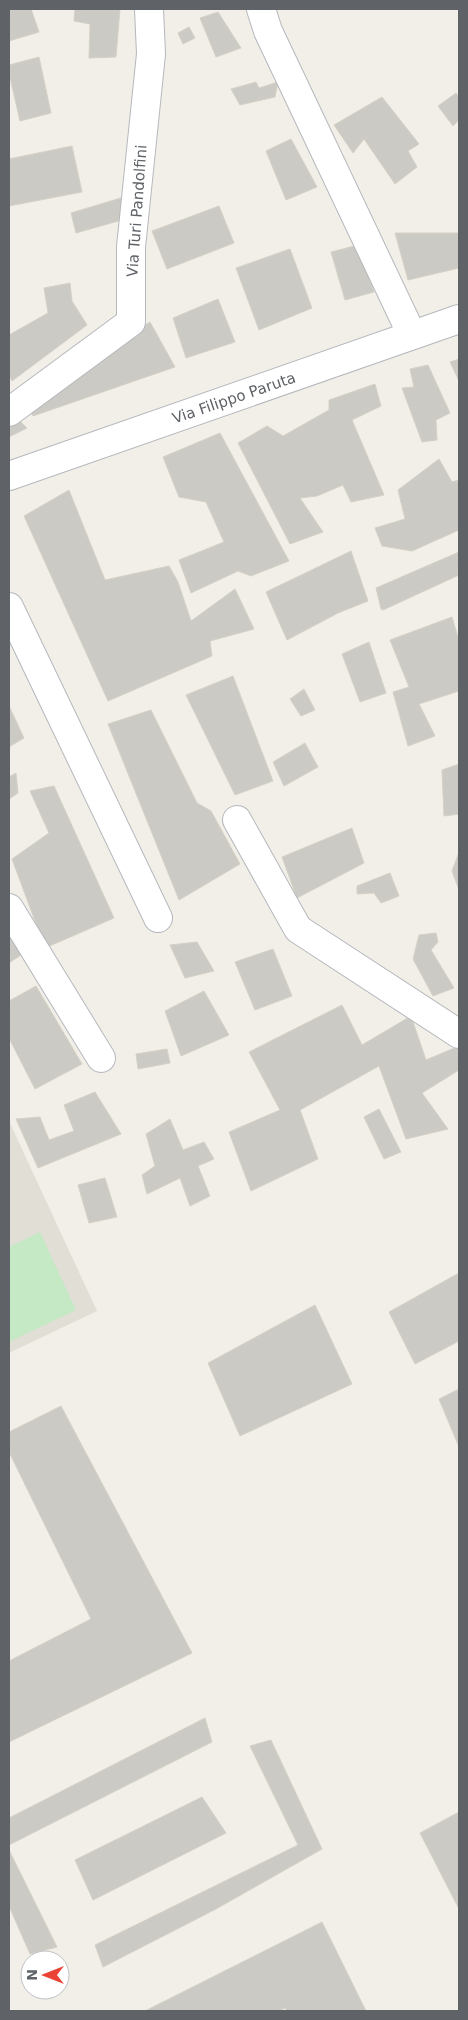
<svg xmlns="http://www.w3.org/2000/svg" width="468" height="2020" font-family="'DejaVu Sans',sans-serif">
<rect width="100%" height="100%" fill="#f1efe8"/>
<path fill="#e1ded6" d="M9,1121L97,1311L9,1353Z"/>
<path fill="#c5e8c5" d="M40,1232L76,1310L9,1342V1247Z"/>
<path fill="#cccac5" stroke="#d6d1c6" d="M9,9H31L39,32L9,41Z
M75,9H120L116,57L89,58L90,24L74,21Z
M218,12L241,48L216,57L200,18Z
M189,27L195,38L183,44L178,33Z
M39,57L51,113L20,121L9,73V65Z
M256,82L259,88L278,82L275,97L240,105L231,89Z
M456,93L459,97V120L453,126L438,106Z
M382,97L419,144L408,151L417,167L395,184L364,139L353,153L334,125Z
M291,139L317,187L286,200L266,151Z
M72,146L82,192L9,206V159Z
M124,197L129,218L76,233L71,213Z
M219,206L234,243L167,269L152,231Z
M395,233H459V268L408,280Z
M358,245L374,292L345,300L331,252Z
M290,249L312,308L259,330L236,268Z
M70,283L72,301L87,325L12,381L9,375V335L48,313L44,288Z
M218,299L235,342L186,358L173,318Z
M150,322L175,367L33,416L24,402Z
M459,359V381L450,362Z
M428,365L450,413L436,420L437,440L422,442L402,388L414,387L410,369Z
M375,384L381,406L352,420L384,495L351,502L343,485L317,496L300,498L323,532L290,544L238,443L267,426L283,436L329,410V400Z
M15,416L27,428L9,437V422Z
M220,433L289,561L251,576L238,571L191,593L179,560L224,542L206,502L179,497L163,457Z
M439,459L452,482L459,480V530L412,551L382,546L375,528L405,519L398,490Z
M69,490L105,580L169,566L178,582L191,621L235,589L254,629L210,641L212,656L108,701L24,516Z
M351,551L368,601L338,613L287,640L266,592Z
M459,552V575L383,610L381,609L376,588Z
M452,617L459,641V691L419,704L435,736L408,746L393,692L409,687L390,640Z
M369,642L386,693L360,702L342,654Z
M233,676L273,781L235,795L186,695Z
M304,689L315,710L301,716L290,699Z
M9,706L24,738L9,747Z
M151,710L197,803L211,811L240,864L179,900L108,724Z
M305,743L318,767L284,786L273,762Z
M459,764V814L444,816L442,770Z
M16,773L18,793L9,799V777Z
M54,786L114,918L45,948L12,859L49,833L30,791Z
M352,828L364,863L297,898L282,857Z
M459,852V890L452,871Z
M390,873L399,896L381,903L374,893L357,894V886Z
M436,933L438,942L431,950L454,988L433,996L413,959L419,935Z
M9,936L21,955L9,963Z
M197,942L214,971L185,978L170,945Z
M273,949L292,996L255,1010L235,962Z
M36,986L82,1064L35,1089L9,1038V1001Z
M204,991L229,1035L181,1056L165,1011Z
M342,1005L362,1045L411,1016L426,1060L459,1046V1070L422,1093L448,1129L406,1139L379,1066L300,1110L318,1159L251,1191L229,1132L280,1110L249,1052Z
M167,1049L170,1063L138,1069L136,1054Z
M95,1092L121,1134L38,1168L16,1119L40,1117L49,1140L74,1131L64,1105Z
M379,1109L401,1152L384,1159L364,1117Z
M170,1119L183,1150L204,1142L214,1159L198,1166L210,1196L190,1206L180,1178L147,1194L142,1175L155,1166L146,1134Z
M105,1178L117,1217L89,1223L78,1185Z
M459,1273V1341L415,1364L389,1312Z
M315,1305L352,1384L240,1436L208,1363Z
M459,1389V1447L439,1399Z
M61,1406L192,1653L9,1742V1661L91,1619L9,1452V1432Z
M205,1718L212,1742L9,1845V1818Z
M271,1740L322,1849L216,1909L103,1967L95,1945L298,1845L250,1746Z
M202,1797L226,1833L93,1900L75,1860Z
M459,1812V1909L420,1833Z
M9,1850L57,1947L30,1954L9,1906Z
M322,1922L366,2011H287L285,2008L279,2011H145Z"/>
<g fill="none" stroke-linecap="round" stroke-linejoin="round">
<defs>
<path id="minor" d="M261,9L268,31L412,335
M9,412L131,322V247L151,54L149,9
M9,607L158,918
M237,820L298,929L459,1034
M9,908L101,1058"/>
<path id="tertiary" d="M9,476L459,319"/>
</defs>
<use href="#minor" stroke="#b5b8bc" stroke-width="30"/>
<use href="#tertiary" stroke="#b5b8bc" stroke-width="30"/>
<use href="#minor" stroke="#fff" stroke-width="28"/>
<use href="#tertiary" stroke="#fff" stroke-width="28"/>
</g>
<g text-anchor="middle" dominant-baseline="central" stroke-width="5" stroke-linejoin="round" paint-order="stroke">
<g font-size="15" fill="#5f6368" stroke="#fff">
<text transform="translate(137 211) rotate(-86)">Via Turi Pandolfini</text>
<text transform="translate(234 398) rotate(-19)">Via Filippo Paruta</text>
</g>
</g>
<rect width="468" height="2020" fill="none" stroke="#5f6368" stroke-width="20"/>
<g transform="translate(45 1975) rotate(270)"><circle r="24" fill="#ffffff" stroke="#bfc1c3"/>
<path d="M0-4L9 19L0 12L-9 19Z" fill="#ea4335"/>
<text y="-8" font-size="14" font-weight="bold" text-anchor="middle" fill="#5f6368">N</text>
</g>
</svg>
